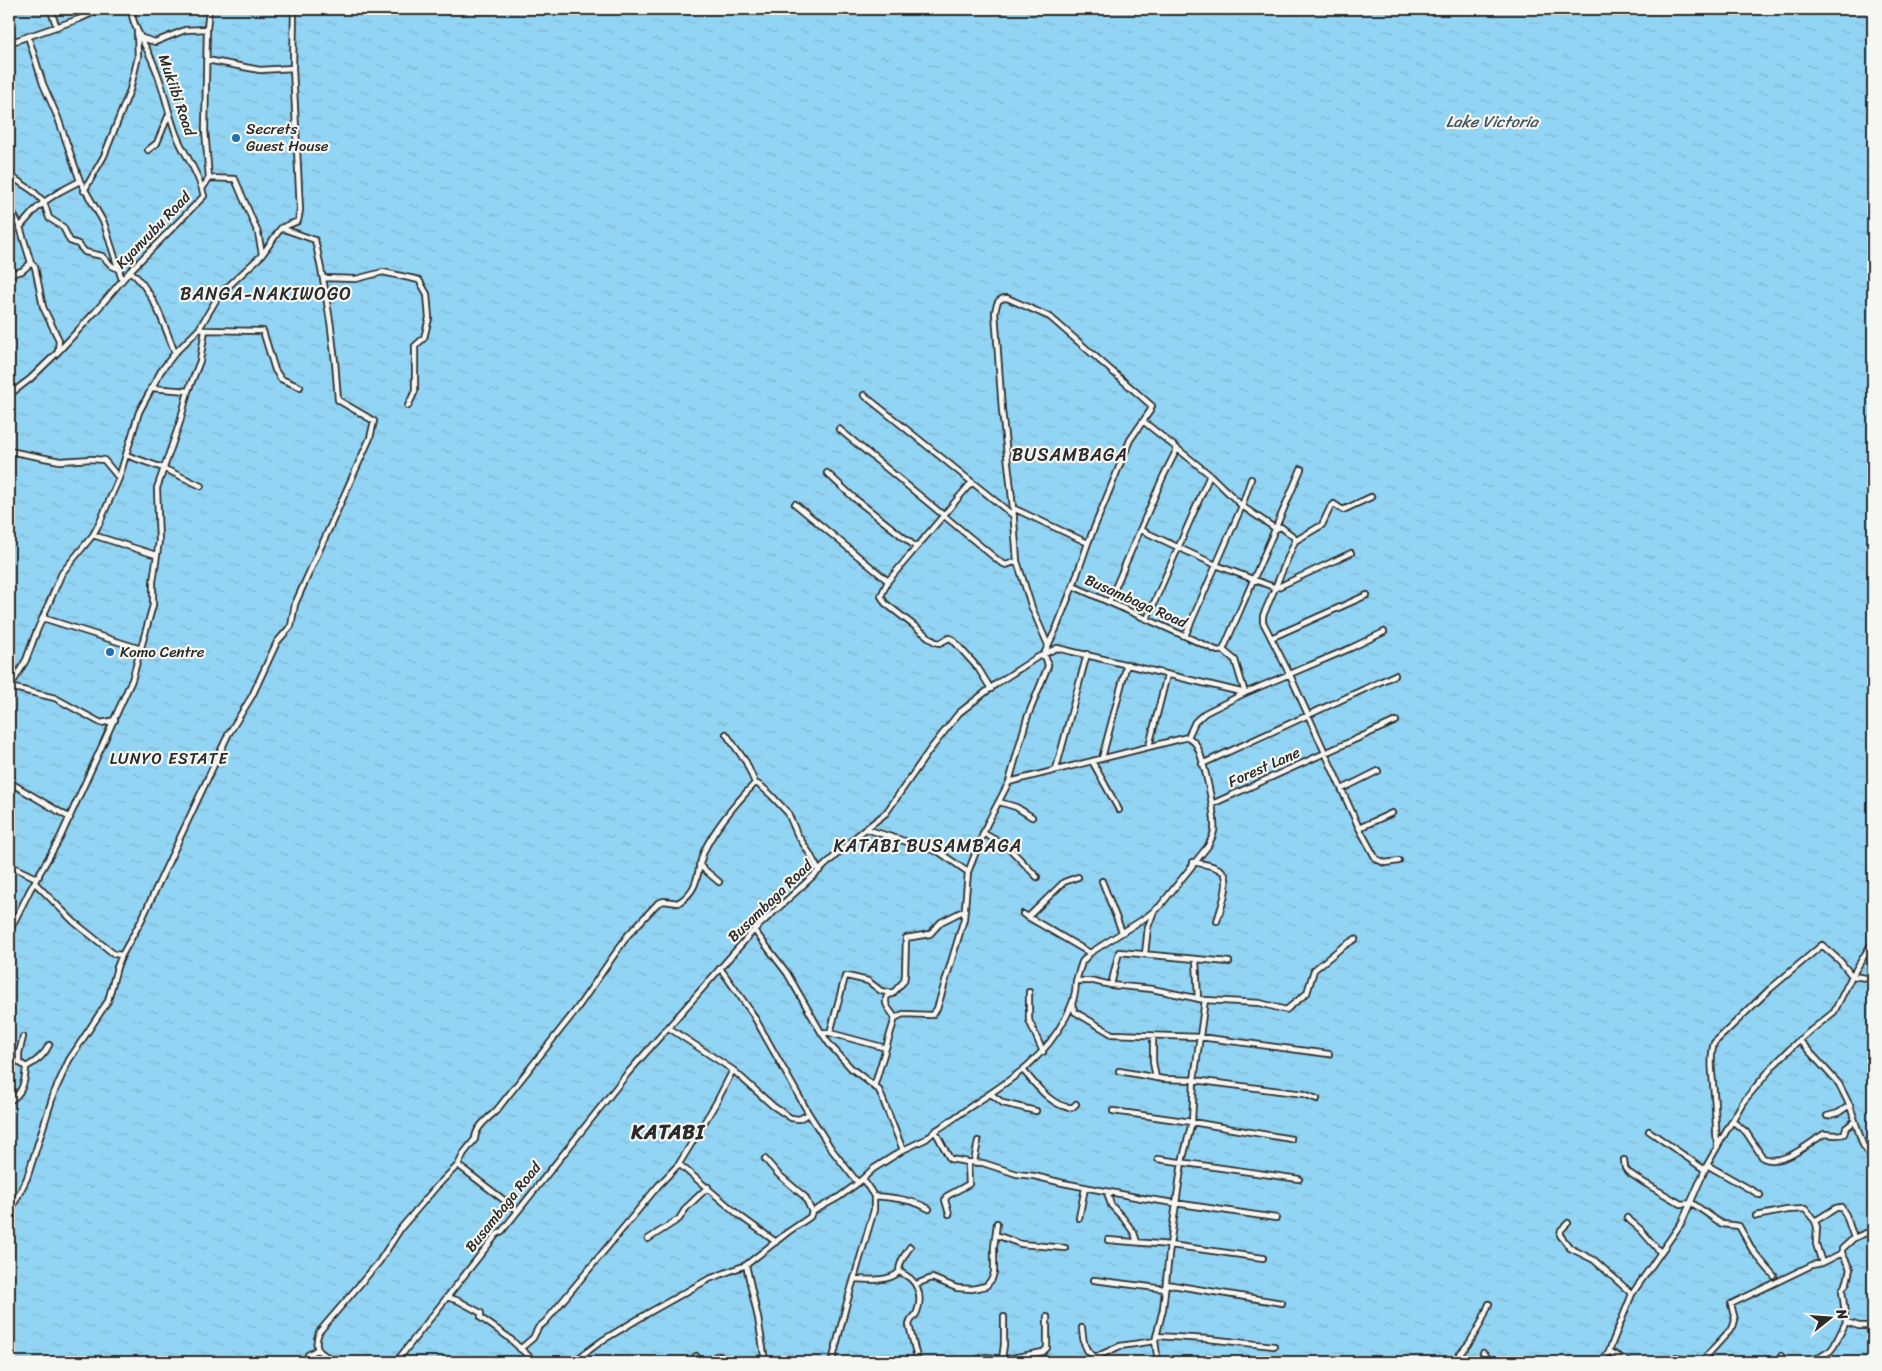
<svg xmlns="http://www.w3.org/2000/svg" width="1882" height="1371" font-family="Sriracha,sans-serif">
<defs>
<pattern id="water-ripples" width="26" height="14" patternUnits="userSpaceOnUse" patternTransform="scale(1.25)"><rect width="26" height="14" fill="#92d4f3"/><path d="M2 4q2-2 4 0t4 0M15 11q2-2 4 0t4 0" fill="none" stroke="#7eb6d0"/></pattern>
</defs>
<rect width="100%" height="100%" fill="#f6f6f2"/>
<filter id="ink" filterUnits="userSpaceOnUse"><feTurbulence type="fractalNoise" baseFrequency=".02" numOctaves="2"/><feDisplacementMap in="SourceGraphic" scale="10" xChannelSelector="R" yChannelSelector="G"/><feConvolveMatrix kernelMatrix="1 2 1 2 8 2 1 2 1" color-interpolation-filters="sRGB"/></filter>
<g filter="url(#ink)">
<path fill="url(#water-ripples)" stroke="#6990a3" d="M9,9H1873V1362H9Z"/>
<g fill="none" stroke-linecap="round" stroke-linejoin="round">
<defs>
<path id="minor" d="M50,9L57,27
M131,9C133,29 147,46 154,65C165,89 168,117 179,141C187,158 197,171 202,189
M28,36L43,84L58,118L80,181L104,223L122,280
M142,38L155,42L185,30L207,29
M9,43L79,19L101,9
M207,60L260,70L293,68
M148,150L157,143L169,114
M9,175L33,191L44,202L34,211L20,227
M209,178L235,179L258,233L262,254
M80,181L59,192L44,202L49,218L63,227L70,241L78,244L85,252L102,256L112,266L120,270
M84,191L104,156L130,90L138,57L137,31
M9,205L20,227L31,263L35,267L43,307L59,340L58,351
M9,225L16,222
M130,271C154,291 164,325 175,353
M9,274L22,271L31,263
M324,278L356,279L383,272L419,280L427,294L429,318L424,338L415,346V391L408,406
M203,330L263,331L275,370L281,379L300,387
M151,388L188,391
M9,395L30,379L58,352L96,311L130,271L204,196L202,189L209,178L205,130L207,29L209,9
M864,395L1014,516
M1143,421L1210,475L1242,506L1185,636
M839,429L1000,562L1006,565L1017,561
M9,451L60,461L92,459L104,460L119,478
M126,455L163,468L201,486
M827,473L854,498L916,547
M1251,479L1242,506L1276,529L1281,527L1294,537L1295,541L1263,616V622L1290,675L1359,828L1376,859L1385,863L1399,861
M971,483L888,581L881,596L885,603L935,642L940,643L949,638L952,639L978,668L991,689
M795,504L888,581
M1013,508L1088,543
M1141,530L1216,565L1276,588L1351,553
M93,535L156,555
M1295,541L1322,525L1330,508L1334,504L1343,510L1371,497
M1109,602L1163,477L1177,449
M43,618L141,649
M1147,619L1210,475
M1271,638L1367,595
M1048,645L1032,608L1017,561L1013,508L1002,410L995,312C997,304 997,298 1007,298L1050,317L1152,406L1150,411L1130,440L1088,543L1073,586
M1044,654L1056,629L1073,586L1218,651L1223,650L1301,469
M1043,656L1046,658L1048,666L1027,718L1009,782L1188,737C1192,740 1195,742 1197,746C1204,761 1216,814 1214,831C1213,837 1210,841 1208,846L1160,906L1145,918L1090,953L1082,962L1076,981
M10,687L55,698L101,723L115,720
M9,689L26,660L36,633L62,573L93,535L100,522L119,478L139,412L161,371L175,353L199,329L219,295L262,255L281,228L298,221L300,210L293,68L294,9
M726,734L746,762L755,783
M1188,737L1195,722L1205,713L1245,693L1351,648L1384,632
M1149,746L1167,675
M1102,758L1127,664
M1092,761L1119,810
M1202,764L1395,675
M1056,769L1087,654
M9,782L70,818
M1342,789L1378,771
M999,802L1016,807L1032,817
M1212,804L1396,721
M1359,828L1392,813
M866,829L939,852L968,872
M983,833L1008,847L1037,877
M1193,862C1202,864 1216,865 1223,872C1232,881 1220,911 1217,921
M9,865L34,877L39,876
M699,865L719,882
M1102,881L1122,932
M35,883L74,922L114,954L122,955
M1023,914L1090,953
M1028,917L1064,882L1078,877
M754,930L787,973L821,1032L830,1045L851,1068L879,1090L903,1150
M9,932L30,890L60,838L132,680L153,605V582L159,541L157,488L180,422L188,391L200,361L205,330
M1145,954L1148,927L1154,911
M1196,959L1229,962
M720,968L752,1013L809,1114
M1111,985L1119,952L1196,959L1198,999
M1029,992V1020L1043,1052
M892,994L887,996C883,1006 891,1010 895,1018
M1205,1000L1260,1003L1286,1010L1307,993L1314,970L1341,948L1355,939
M1072,1004L1075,1012L1112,1034L1200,1037L1329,1054
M669,1028L733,1070L773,1106L791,1118L799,1119L809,1114L832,1150L858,1183
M821,1032L830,1033L886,1048
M830,1033L845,977L847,976L868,981L881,991L893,993L904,981L905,975L906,938L930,934L941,922L965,910
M1153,1036V1062L1156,1078
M23,1037L19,1053V1062L26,1067
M1799,1040L1839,1084L1850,1106L1863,1145L1873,1161
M1023,1070C1034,1083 1054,1110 1073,1107L1076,1104
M1119,1071L1163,1079L1194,1080L1304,1094L1317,1099
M874,1087L895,1018L903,1014L932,1015L937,1009L964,919L968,872L987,824L1009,782
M991,1094L1003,1103L1036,1111
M9,1101C22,1095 25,1082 26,1067C36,1062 44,1056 49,1045
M1113,1111L1192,1122L1291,1139
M1827,1116L1838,1113L1850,1105
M1732,1121L1746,1132L1763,1158C1783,1167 1808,1144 1824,1134L1836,1135L1844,1134L1846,1128L1855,1121
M935,1131L950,1159L968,1162L983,1163L1017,1174L1034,1176L1063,1183L1141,1198L1276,1218
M1649,1131L1705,1170
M1717,1146C1716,1133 1716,1122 1715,1110C1715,1088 1708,1064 1714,1043L1770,989L1822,945L1840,961L1852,976L1873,979
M765,1159L778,1174L805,1197L812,1212
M1158,1159L1299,1179
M1624,1160L1625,1168L1628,1172L1643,1182L1681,1204L1692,1203L1722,1224L1739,1226L1753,1251L1774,1276
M974,1162L978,1141
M679,1164L740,1216L776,1242
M1707,1165L1760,1195
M1107,1192L1111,1205L1123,1218L1134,1233L1137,1242
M874,1196C893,1198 912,1199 929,1209
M517,1210L458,1165L464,1153L475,1139C475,1128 488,1118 496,1111L576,1010L628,935L658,903L664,901L678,903C702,888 695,871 705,849C717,825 737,802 755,783L761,786L771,795L788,813L797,834L810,854L819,871
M9,1214L27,1178L54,1093L69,1060L108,1001L117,967L122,955L141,921L228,735L252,696L277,642L291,626L295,604L370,438L374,421L338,400C335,346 327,293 315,240L281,228
M949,1214L945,1200L947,1196L969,1184L968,1162
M1756,1216L1787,1210L1805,1209L1815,1221L1817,1227L1816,1244L1822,1263
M1079,1218L1085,1188
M1627,1218L1640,1229L1660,1252
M1815,1221L1836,1208L1841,1207L1846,1215L1854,1238
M1568,1223L1561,1230L1560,1235L1570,1248L1594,1260L1632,1294
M996,1235L1021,1244L1065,1248
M648,1239L679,1219L686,1208L708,1187
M1108,1240L1170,1245L1263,1258
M746,1265L758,1318L765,1361
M899,1272C899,1262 905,1255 910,1247
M854,1279C867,1280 889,1282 899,1272C916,1278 924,1294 917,1312C915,1318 910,1318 909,1325L918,1362
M1094,1280L1165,1289
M916,1284L932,1278L957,1288L972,1289L986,1286L992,1279L994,1272V1247L997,1223
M1166,1284L1282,1303
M447,1297L459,1301L481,1313V1318L508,1337L535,1362
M1846,1322L1859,1326H1873
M1082,1328C1083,1339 1084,1353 1096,1357V1362
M1156,1336L1208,1339L1274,1346
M520,1349L533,1338L538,1328L546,1321L658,1186L679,1164L716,1103L733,1070
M1609,1351L1628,1362
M1483,1353L1492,1362
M308,1355L318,1349
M696,1356L699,1362
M1781,1356L1786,1362
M1096,1357L1120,1346L1155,1341
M1820,1357L1826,1362
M1002,1359L1004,1345V1317
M1765,1360L1767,1362
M335,1362C321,1352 312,1352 319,1332L379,1262L401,1228L437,1186L458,1165
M396,1362L496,1235L502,1231L627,1074L754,930L858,835L886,813L929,751L959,713L996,684L1036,658L1057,648L1245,693L1235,660L1223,650
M573,1362L603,1340L650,1312L709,1279L746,1265L788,1232L810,1217L812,1212L839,1197L858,1183L873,1169L903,1150L926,1139L935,1131C947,1124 958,1115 970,1107C1009,1081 1043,1061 1066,1017C1072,1005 1076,995 1076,981H1094L1111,985L1152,989L1205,1000L1194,1080L1192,1122L1182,1162L1170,1245L1163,1309L1155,1341L1158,1362
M712,1362L716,1356H720L726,1362
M832,1362L846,1306L874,1210V1196L863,1179
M969,1362L985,1357L1007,1359L1043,1352L1047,1348V1317
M1453,1362L1470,1342L1481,1323L1489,1304
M1602,1362L1609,1351L1632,1294L1682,1222L1707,1165L1743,1102L1774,1065L1799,1040L1834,1012L1852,976L1873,941
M1666,1362L1676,1357L1688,1362
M1701,1362L1733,1327L1735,1320L1731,1304L1812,1265L1822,1263L1842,1253V1249L1854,1238L1873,1230
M1805,1362L1820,1357L1830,1351L1834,1346L1846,1322L1842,1290L1847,1282L1850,1269L1842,1253"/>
<path id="tertiary" d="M749,1362L758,1360L768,1362"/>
</defs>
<use href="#minor" stroke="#2b2b2b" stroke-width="8"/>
<use href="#tertiary" stroke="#2b2b2b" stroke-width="9"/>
<use href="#minor" stroke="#f6f6f2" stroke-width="4.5"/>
<use href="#tertiary" stroke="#f6f6f2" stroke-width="5.5"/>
</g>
</g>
<g fill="#1f6fb2" stroke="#f6f6f2" stroke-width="2">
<circle cx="236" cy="138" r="5"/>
<circle cx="110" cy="652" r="5"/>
</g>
<g text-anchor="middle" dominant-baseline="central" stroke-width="4.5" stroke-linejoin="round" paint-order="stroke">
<g font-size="15" fill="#2b2b2b" stroke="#f6f6f2">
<text transform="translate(177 95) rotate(71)">Mukiibi Road</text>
<text transform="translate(153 230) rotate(-46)">Kyanvubu Road</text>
<text transform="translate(1136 601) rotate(24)">Busambaga Road</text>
<text transform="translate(1264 767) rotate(-24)">Forest Lane</text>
<text transform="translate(770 901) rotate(-44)">Busambaga Road</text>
<text transform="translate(503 1207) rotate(-51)">Busambaga Road</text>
</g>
<g font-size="15" fill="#2b2b2b" stroke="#f6f6f2" text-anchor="start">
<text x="246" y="129">Secrets<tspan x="246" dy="17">Guest House</tspan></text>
<text x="120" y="652">Komo Centre</text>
</g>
<g font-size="16" font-style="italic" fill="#45555d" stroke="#f6f6f2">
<text x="1492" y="121">Lake Victoria</text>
</g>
<g font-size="16" letter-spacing="1" fill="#2b2b2b" stroke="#f6f6f2">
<text x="169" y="758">LUNYO ESTATE</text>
</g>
<g font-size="18" letter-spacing="1" fill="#2b2b2b" stroke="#f6f6f2">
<text x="266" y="294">BANGA-NAKIWOGO</text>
<text x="1070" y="455">BUSAMBAGA</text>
<text x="928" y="846">KATABI BUSAMBAGA</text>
</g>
<g font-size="20" font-weight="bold" letter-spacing="1" fill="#2b2b2b" stroke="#f6f6f2">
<text x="668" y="1132">KATABI</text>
</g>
</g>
<rect width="1882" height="1371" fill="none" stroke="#f6f6f2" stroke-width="30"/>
<rect x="15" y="15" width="1852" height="1341" fill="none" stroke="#2b2b2b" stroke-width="2" filter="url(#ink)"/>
<g transform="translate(1830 1318) rotate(73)" stroke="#f6f6f2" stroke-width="4" paint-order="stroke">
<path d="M0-4L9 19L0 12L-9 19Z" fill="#2b2b2b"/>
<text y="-8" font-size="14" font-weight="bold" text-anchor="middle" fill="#2b2b2b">N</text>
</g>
</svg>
